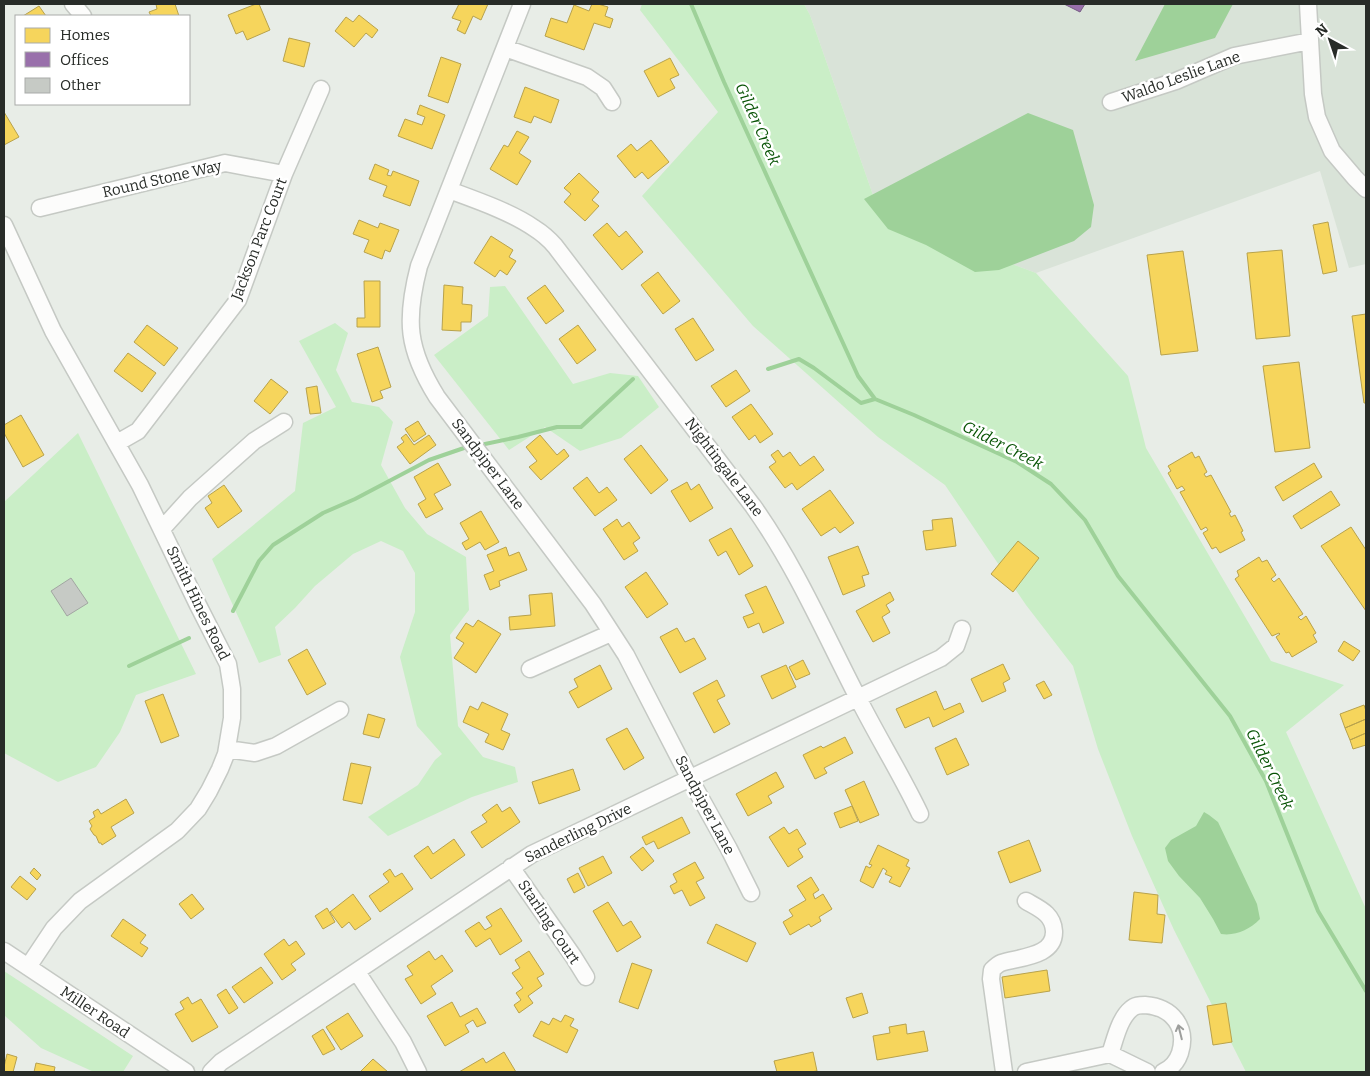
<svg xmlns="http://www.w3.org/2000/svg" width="1370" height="1076" font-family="Bitter,serif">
<rect width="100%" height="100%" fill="#e8ede7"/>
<path fill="#d9e3d8" d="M804,4H1366V264L1349,268L1320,171L1036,273L880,215L810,15Z"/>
<path fill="#caeec7" d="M642,4H804L810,15L880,215L1036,273L1128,376L1146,448L1271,661L1344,685L1286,732L1366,909V1072H1246L1174,930L1132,836L1098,749L1073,666L1026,605L945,485L878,437L753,326L642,196L718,112L640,10Z
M505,286L573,384L610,373L638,376L659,407L621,438L580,451L545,427L509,450L434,355L488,316L490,287Z
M335,323L348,333L336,370L352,402L379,407L393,422L381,465L405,508L427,534L466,557L469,610L450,635L458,726L483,757L515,767L518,782L472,797L388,836L368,817L418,785L435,760L442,754L417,726L400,657L415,612V573L403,551L381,541L353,554L315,586L295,608L275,627L281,655L259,663L212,559L295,491L303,423L336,407L299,341Z
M78,433L196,674L136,695L120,732L96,767L58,782L4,753V502Z
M4,971L133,1056L123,1072H94L41,1048L5,1016L4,1017Z"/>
<path fill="#9ed199" d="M1165,4H1233L1215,38L1135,61Z
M1028,113L1073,130L1094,205L1091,227L1074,241L999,270L975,272L926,245L888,229L864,199Z
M1204,812L1209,815L1218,822L1257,904L1260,919C1249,930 1236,936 1221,934L1213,919L1200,898L1179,876L1168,861L1165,848L1171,840L1196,826Z"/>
<path fill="#f6d55c" stroke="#b8a24c" d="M156,4H175L179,16H151L149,12L157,9Z
M256,4H259L270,30L247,40L243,31L236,34L228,15Z
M459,4H488L481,20L473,16L465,34L457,30L461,21L452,18Z
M592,4H598L608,7L605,16L613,19L610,28L594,23L584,50L545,36L551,18L567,23L574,5L589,11Z
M39,6L46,16H23Z
M359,15L378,30L372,38L366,33L354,47L335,31L346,17L353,22Z
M289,38L310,43L304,67L283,61Z
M441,57L461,64L448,103L428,96Z
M670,58L679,75L670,79L675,88L658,97L644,71Z
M525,87L559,100L551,123L534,116L531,123L514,117Z
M420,105L445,115L432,149L398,136L405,119L422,125L425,117L417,114Z
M4,112L19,137L4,145Z
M517,131L529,137L519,153L531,161L517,185L490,169L504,145L508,147Z
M651,140L669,162L648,179L642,172L635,178L617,156L631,144L637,151Z
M375,164L389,170L387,175L391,176L393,171L419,181L410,206L383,196L387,186L369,179Z
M579,173L599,192L592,200L599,206L585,221L564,202L571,194L564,188Z
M359,220L378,228L380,223L399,230L390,252L385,250L382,259L364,252L369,240L353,234Z
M1328,222L1337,271L1323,274L1313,225Z
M607,223L619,237L626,231L643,252L622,270L593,235Z
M491,236L513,250L509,257L516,261L507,275L500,270L495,277L474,263Z
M1282,250L1290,336L1256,339L1247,253Z
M1183,251L1198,351L1161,355L1147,255Z
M658,272L680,301L663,314L641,285Z
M364,281H380V327H357V318H365Z
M444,285L463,287L462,304L472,305L471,322H461V331L442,330Z
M545,285L564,311L546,324L527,298Z
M1366,314V403H1364L1352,316Z
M693,318L714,350L696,361L675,329Z
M147,325L178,348L164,366L134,342Z
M578,325L596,350L577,364L559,339Z
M378,347L391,387L380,391L383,398L372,402L357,354Z
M128,353L156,373L142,392L114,371Z
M1299,362L1310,448L1275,452L1263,366Z
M736,370L750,391L726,407L711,386Z
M271,379L288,392L270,414L254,401Z
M317,386L321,413L310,414L306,388Z
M751,404L773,434L760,443L755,435L749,440L732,417Z
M21,415L44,455L23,467L4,433V425Z
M418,421L426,434L414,442L405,429Z
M406,434L414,445L429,435L436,445L410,464L397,447L404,442L401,438Z
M540,435L557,455L564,449L569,456L541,480L529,467L537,461L526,447Z
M641,445L668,480L651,494L624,459Z
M778,450L783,457L790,452L800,466L814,456L824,470L797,490L792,483L785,488L769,467L776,462L771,455Z
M1192,452L1195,458L1199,456L1207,472L1204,474L1206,477L1211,475L1231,512L1229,513L1231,517L1235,515L1243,531L1241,532L1245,540L1220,553L1216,547L1212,549L1203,533L1208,530L1206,527L1201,530L1180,492L1185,490L1182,486L1177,489L1168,473L1171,471L1168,466Z
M438,463L451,485L434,494L443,509L426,518L418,504L426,499L414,477Z
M1314,463L1322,477L1283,501L1275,487Z
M587,477L599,493L607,487L617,500L595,516L573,488Z
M687,482L691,490L699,484L713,508L690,522L671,491Z
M224,485L242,511L218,528L205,508L212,503L208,496Z
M830,490L854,523L840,533L835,527L821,536L802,509Z
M1331,491L1340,505L1301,529L1293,516Z
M481,511L499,542L485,550L480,542L466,550L462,543L469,539L460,523Z
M952,518L956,546L926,550L923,531L933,530L932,520Z
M617,519L622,527L629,522L640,538L633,543L638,551L624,560L603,529Z
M1351,527L1366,550V611L1321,546Z
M731,528L753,566L739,575L726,551L718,556L709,540Z
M1018,541L1039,558L1013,592L991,574Z
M858,546L869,574L862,576L865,586L843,595L828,557Z
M506,547L509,556L519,552L527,570L499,581L500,586L490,590L484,575L494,571L487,555Z
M1259,557L1262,562L1267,560L1276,575L1271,579L1274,582L1279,578L1303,614L1298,617L1301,620L1306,616L1316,633L1313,635L1317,642L1292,657L1289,652L1286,653L1276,637L1280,634L1279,633L1272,636L1235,579L1239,576L1237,571Z
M646,572L668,604L647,618L625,587Z
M766,586L784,623L763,633L759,623L748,628L743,617L754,613L745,595Z
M890,592L894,600L886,605L890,612L882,617L890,633L873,642L856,611Z
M552,593L555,626L510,630L509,617L531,615L529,595Z
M478,620L501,634L476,673L454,658L464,643L456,638L466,623L473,627Z
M677,628L685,642L694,638L706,659L680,673L660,637Z
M1344,641L1360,651L1353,661L1338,651Z
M307,649L326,684L307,695L288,660Z
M803,660L810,674L796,680L789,667Z
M1003,664L1010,679L1003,683L1006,691L982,702L971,679Z
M600,665L612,689L578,708L569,692L578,687L574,679Z
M786,665L796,687L772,699L761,676Z
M717,680L725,696L717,700L730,724L714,733L693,693Z
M1044,681L1052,695L1044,699L1036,685Z
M936,691L944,710L960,703L964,712L933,727L929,717L905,728L896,709Z
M163,694L179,736L161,743L145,701Z
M482,702L508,714L501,730L510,734L503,750L485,742L489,734L463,722L470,706L478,710Z
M1364,705L1366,711V719L1345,728L1340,714Z
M368,714L385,719L379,738L363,734Z
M1366,719V733L1350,740L1345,728Z
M627,728L644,758L624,770L606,739Z
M1366,733V745L1353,749L1350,740Z
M845,737L853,753L824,768L827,773L815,779L803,755L821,746L823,748Z
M956,738L969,765L947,775L935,748Z
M351,763L371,767L362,804L343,800Z
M573,769L580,790L539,804L532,782Z
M776,772L784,787L768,796L772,803L748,816L736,794Z
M864,781L879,815L860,823L845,790Z
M126,799L134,813L111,827L116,836L102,845L101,843H99L96,836L94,835L90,829L92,826L89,821L95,817L93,812L98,809L101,814Z
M497,804L502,812L510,807L520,822L482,848L471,832L487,822L482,815Z
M852,806L858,821L840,828L834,813Z
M682,817L690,833L658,849L654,841L646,845L642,837Z
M784,827L789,834L797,829L806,844L798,849L803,857L788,867L769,837Z
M454,839L465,855L431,879L414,856L428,846L433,854Z
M1029,840L1041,871L1010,883L998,852Z
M878,845L909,860L906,866L910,868L900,887L889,882L892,877L885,874L887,871L883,868L873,888L860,881L866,866L870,868L872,865L869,864Z
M643,847L654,861L642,871L630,857Z
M603,856L612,873L588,886L579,868Z
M695,862L704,878L696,882L705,898L690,906L682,890L674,894L670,886L677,882L673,874Z
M34,868L41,875L37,880L30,873Z
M390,869L395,877L402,873L413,889L380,912L369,896L389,882L383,874Z
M578,873L585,887L574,893L567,879Z
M20,876L36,889L27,900L11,887Z
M811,877L819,890L813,894L815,899L823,894L832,909L819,917L821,921L811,927L809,924L790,935L783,922L793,916L789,910L806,900L797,886Z
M1134,892L1158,895L1157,914L1165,915L1162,943L1129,940Z
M192,894L204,909L191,919L179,904Z
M353,894L371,919L355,930L349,922L342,928L330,912Z
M608,902L623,926L631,921L641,937L617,952L593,911Z
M327,908L335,922L323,929L315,916Z
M501,908L522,941L500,955L490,938L476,947L465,931L479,922L485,930L492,926L486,917Z
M123,919L146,935L140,943L148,948L142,957L111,936Z
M716,924L756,943L747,962L707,943Z
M284,939L289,946L296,941L305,954L291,964L296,970L282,980L264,954Z
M429,951L435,960L442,955L453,971L431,986L436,994L421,1004L405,979L413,975L407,966Z
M529,951L544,974L537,978L542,986L528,996L533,1003L519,1013L514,1005L521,1000L516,993L523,988L512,973L520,968L515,960Z
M632,963L652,970L638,1009L619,1002Z
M261,967L273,983L244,1003L232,987Z
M1047,970L1050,991L1005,998L1002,977Z
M226,989L238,1008L229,1014L217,995Z
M862,993L868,1013L853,1018L846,998Z
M188,997L192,1004L201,999L218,1027L192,1042L175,1014L184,1009L180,1002Z
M452,1002L460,1017L477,1008L486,1023L477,1027L473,1020L465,1025L469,1032L445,1046L427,1016Z
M1226,1003L1232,1042L1213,1045L1207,1006Z
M348,1013L363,1036L341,1050L326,1027Z
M565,1015L574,1019L570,1026L578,1030L567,1053L533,1036L541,1021L549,1025L553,1018L561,1022Z
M906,1024L907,1034L924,1031L928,1051L877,1060L873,1036L890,1033L889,1027Z
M323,1029L335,1049L323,1055L312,1036Z
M504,1052L516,1072H459L483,1058L486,1063Z
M813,1052L817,1071L810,1072H777L774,1061Z
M7,1054L17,1057L13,1072H4V1067Z
M373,1059L388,1072H360Z
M36,1063L55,1067L54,1072H34Z"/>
<path fill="#9970ab" stroke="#775c84" d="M1064,4H1085L1080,12Z"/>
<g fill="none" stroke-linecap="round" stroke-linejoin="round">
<path stroke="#9ed199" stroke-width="4" d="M691,4L724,82L858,376L875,399L914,415L1017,462L1051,484L1085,520L1118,576L1230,716L1266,781L1318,911L1366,991
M768,369L799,359L814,368L861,403L875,399
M485,444L518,437L557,427H581L633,379
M233,611L259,561L273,545L323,513L355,499L429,460L464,448
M129,666L189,638"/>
</g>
<path fill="#c6cac5" stroke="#a2a6a2" d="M71,578L88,603L67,616L51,591Z"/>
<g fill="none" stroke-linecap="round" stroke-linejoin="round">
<defs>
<path id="minor" d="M73,4L83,16
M522,4L419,266C405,320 407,349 437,397L593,604L626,655L690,779L729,849L751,893
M1308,4L1313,94L1317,117L1332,151L1355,178L1366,189
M505,48L587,77L603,88L612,102
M1111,102L1176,81L1234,56L1310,41
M449,190C476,200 511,212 534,228C542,233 549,239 555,246L753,506C795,565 824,632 857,696C877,736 901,774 920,814
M40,208L225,163L284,174
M4,225L53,331L140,485L198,605L228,664L232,689V718L226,754L220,769L209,791L198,809L177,831L80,901L54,928L28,967
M117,443L138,431L238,300L284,174L321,89
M162,529L190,498L254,441L284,422
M530,669L611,633
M227,749L255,753L276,746L340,710
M511,867L573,956L586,977
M4,951L186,1072
M357,972L403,1042L418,1072
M211,1072L221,1062L532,854L941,658L956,646L962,629
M1004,1072L991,979L992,970C995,967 998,964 1001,963C1019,957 1055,957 1054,931C1053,914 1040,909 1026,901
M1026,1072L1110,1054
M1147,1072L1110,1054C1115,1040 1119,1019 1131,1009C1135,1005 1140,1005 1145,1005C1172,1007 1188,1027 1180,1053C1177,1062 1172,1068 1163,1072"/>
</defs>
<use href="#minor" stroke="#c5c9c4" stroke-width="19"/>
<use href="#minor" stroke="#fcfcfb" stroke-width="16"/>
</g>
<defs><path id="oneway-shaft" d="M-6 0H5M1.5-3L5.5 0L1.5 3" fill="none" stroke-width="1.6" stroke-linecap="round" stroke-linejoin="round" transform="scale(1.25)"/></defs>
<use stroke="#9d9e9c" href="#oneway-shaft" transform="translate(1180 1032) rotate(-104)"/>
<g text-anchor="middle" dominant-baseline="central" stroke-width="5" stroke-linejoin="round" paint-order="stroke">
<g font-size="15" fill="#282c28" stroke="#fff">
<text transform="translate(1181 77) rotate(-20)">Waldo Leslie Lane</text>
<text transform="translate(162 179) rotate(-13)">Round Stone Way</text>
<text transform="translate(259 239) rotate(-69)">Jackson Parc Court</text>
<text transform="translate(488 464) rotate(53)">Sandpiper Lane</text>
<text transform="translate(724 467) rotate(53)">Nightingale Lane</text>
<text transform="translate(198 603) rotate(64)">Smith Hines Road</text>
<text transform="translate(705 805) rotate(62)">Sandpiper Lane</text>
<text transform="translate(578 833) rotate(-26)">Sanderling Drive</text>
<text transform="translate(549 922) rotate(56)">Starling Court</text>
<text transform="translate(95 1012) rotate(34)">Miller Road</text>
</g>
<g font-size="16" font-style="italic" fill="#075304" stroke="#fff">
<text transform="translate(758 124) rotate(66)">Gilder Creek</text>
<text transform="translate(1003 445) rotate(27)">Gilder Creek</text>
<text transform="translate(1270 769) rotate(64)">Gilder Creek</text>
</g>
</g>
<rect width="1370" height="1076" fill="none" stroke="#282c28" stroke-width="10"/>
<rect x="15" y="15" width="175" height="90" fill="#ffffff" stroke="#a9aba9"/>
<rect x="25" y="28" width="25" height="15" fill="#f6d55c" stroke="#a9aba9"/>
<text x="60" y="40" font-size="15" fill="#282c28">Homes</text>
<rect x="25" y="52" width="25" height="15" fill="#9970ab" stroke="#a9aba9"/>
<text x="60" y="65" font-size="15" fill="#282c28">Offices</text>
<rect x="25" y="78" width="25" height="15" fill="#c6cac5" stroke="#a9aba9"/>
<text x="60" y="90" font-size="15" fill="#282c28">Other</text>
<g transform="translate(1330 40) rotate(320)" stroke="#ffffff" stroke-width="4" paint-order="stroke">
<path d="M0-4L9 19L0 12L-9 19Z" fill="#282c28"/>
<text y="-8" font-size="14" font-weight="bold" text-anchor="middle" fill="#282c28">N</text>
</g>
</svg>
